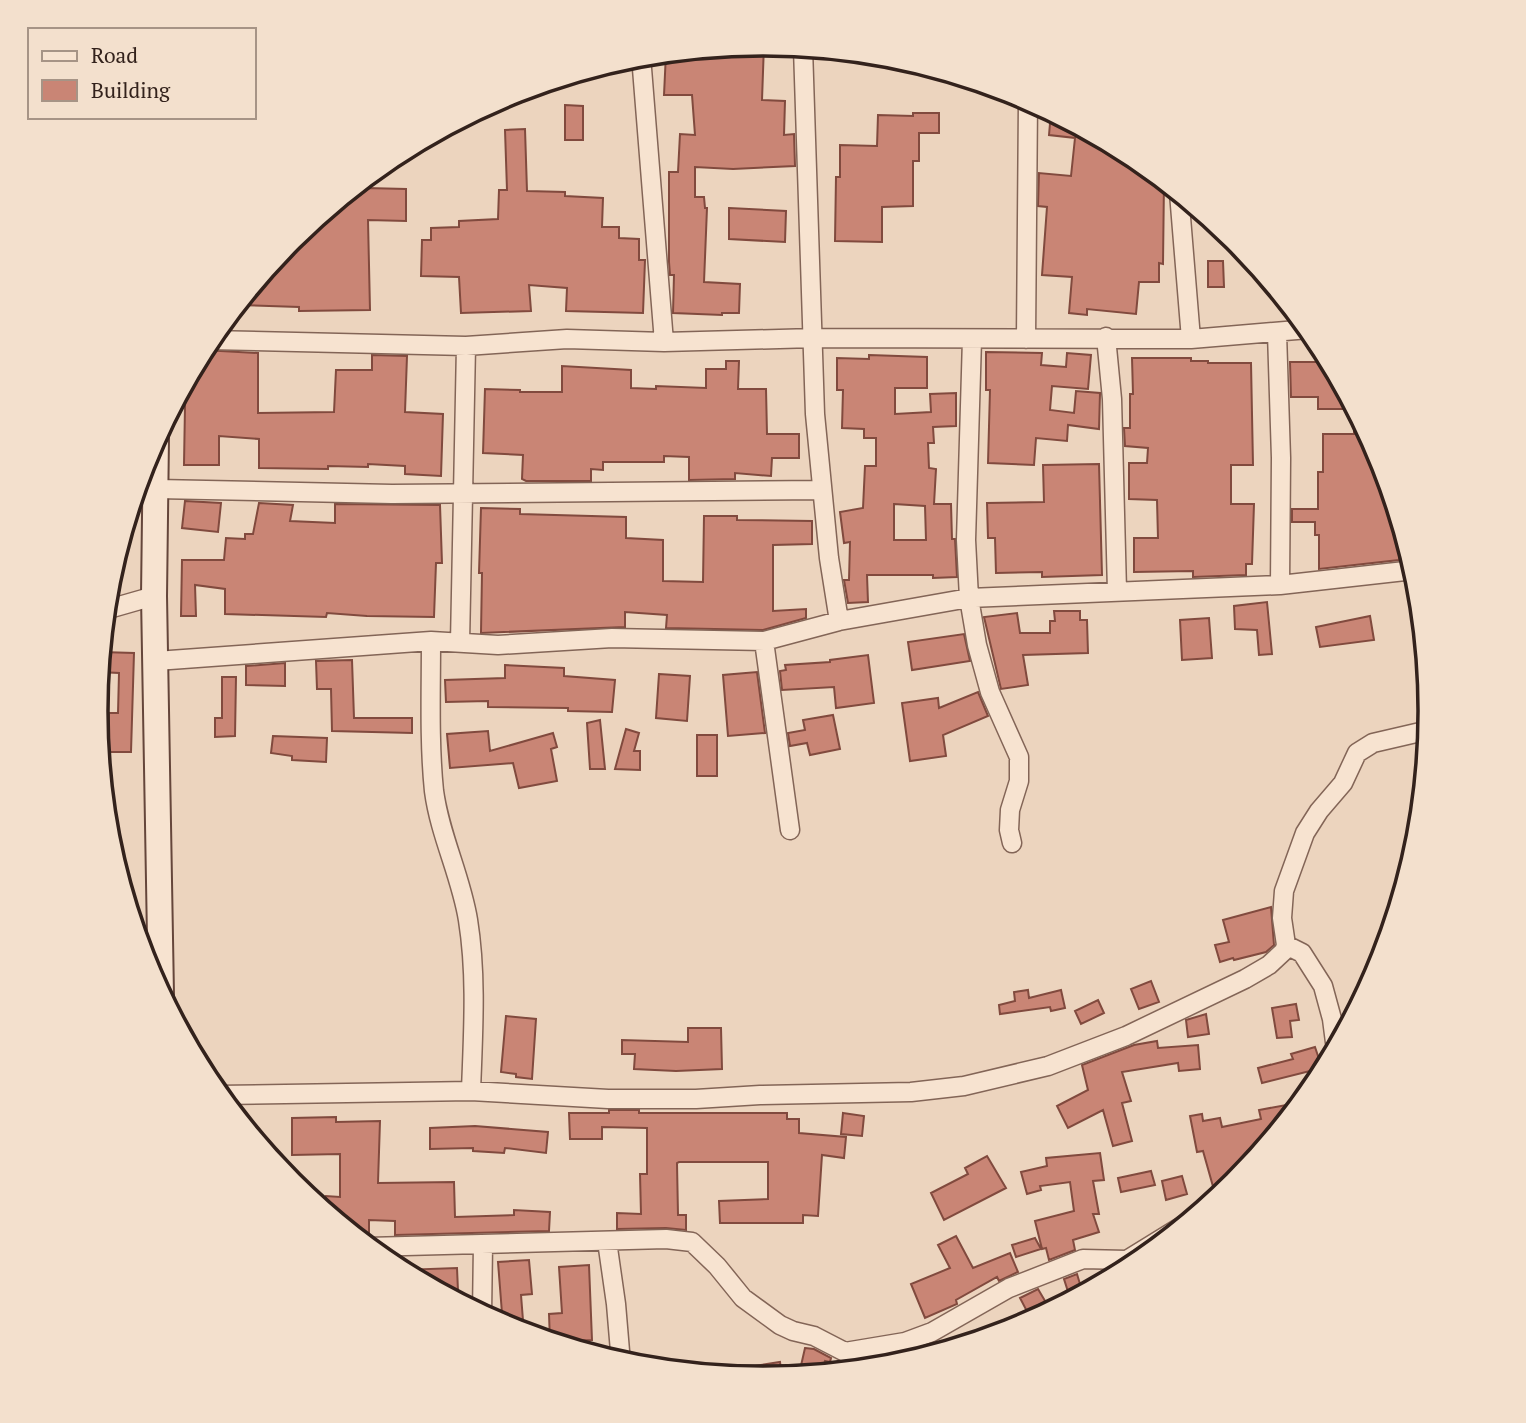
<svg xmlns="http://www.w3.org/2000/svg" width="1526" height="1423" font-family="'PT Serif',serif">
<rect width="100%" height="100%" fill="#ecd4be"/>
<path fill="#c98575" stroke="#814a3e" stroke-width="2" fill-rule="evenodd" d="M764,44L762,100L785,101L784,135L794,134L795,166L733,169L695,167V197H704L705,208H707L704,282L740,284L739,313H722V315L673,313L674,275H670L669,262V172H678L680,134L695,135L692,95H664L666,53Z
M565,105L583,106V140H565Z
M1051,112L1134,157L1164,181L1163,264L1159,263V282H1139L1136,314L1087,309V315L1069,313L1072,277L1042,275L1047,207L1038,206L1039,173L1071,176L1075,138L1049,135Z
M913,113H939V133H919V161H913V206L882,207V242L835,241L836,177H840V145L877,146L878,115L913,116Z
M525,129L527,191L565,192V196L603,198L602,227H619V238L639,239V260H645L643,313L566,311L567,288L529,285L531,311L461,313L459,277L421,276L422,240H431V228L459,227V221L498,219L499,190H507L505,130Z
M366,188L406,189V221L368,220L370,310L299,311V307L237,305L291,239L353,189Z
M729,208L786,211L785,242L729,239Z
M1208,261H1223L1224,287H1208Z
M203,350L258,353V413L334,412L336,370H372V355L407,356L405,412L443,414L441,476L405,474V466L368,464V467L328,466V469L259,468V439L219,436V465H184L185,406H178V396Z
M986,352L1042,353L1041,365L1066,367L1067,353L1091,355L1088,389L1052,386L1050,410L1074,413L1076,391L1100,393L1099,429L1068,425L1067,441L1036,438L1034,465L988,463L990,390H986Z
M869,355L927,357V388H895V414L931,412L930,394L956,393V426L933,427L934,443H928L929,468L936,469L934,504H951L952,539H955L957,577L933,578V575H867L868,602L848,603L844,580H849L850,542L844,543L840,512L863,508L865,466H876V438H864V429L842,428L843,390H837V358L869,359ZM894,504L925,506L926,540H894Z
M1132,358H1191V361H1208V363H1251L1253,465H1231V504H1254L1252,564H1246V575L1193,577V571L1134,572V538H1158L1157,500L1129,499V463H1147L1148,448L1125,446L1124,428H1130V394H1133Z
M726,361H739L738,389H766L767,434H799V458H772L771,476L735,473V479L689,480V457L664,456V462H603V470L591,469V481H526L522,479L523,455L483,453L485,389L520,390V392H562V366L631,370V388L656,389V386L706,388V369H726Z
M1290,362H1329L1380,456L1405,538L1399,539V560L1319,569V535H1315V522H1292V509H1318V472H1323V434H1354V409H1318V397H1291Z
M1099,464L1102,575L1042,577V572L996,573L995,538H988L987,503L1044,502L1043,465Z
M185,501L221,503L218,532L182,528Z
M259,503L293,505L290,521L335,523V504L440,505L442,563H436L434,617L367,616L327,613L326,617L225,614V589L195,585L196,616H181L182,560H224L226,538L245,539V534H253Z
M481,508L520,509V514L626,517V538L663,540V581L703,582L704,516H737V520L812,521V544L773,545V611L806,609V618L763,630L666,628L667,615L625,612V627L481,633L482,573H479Z
M1267,602L1272,654L1259,655L1257,630L1235,629L1234,606Z
M1054,611H1080V620H1087L1088,653L1023,655L1028,685L1001,689L984,617L1017,613L1020,633H1050V621H1055Z
M1370,616L1374,640L1320,647L1316,627Z
M1209,618L1212,658L1182,660L1180,620Z
M964,634L970,661L912,670L908,642Z
M101,652L134,653L131,752H107L109,713H118L119,673L99,672Z
M868,655L874,703L836,708L834,687L782,690L780,671L786,670L785,665L830,662V660Z
M352,660L354,718H412V733L332,731L331,689H317L316,661Z
M285,663V686L246,685V666Z
M505,665L564,668V676L615,680L612,712L568,711V708L488,707V701L446,702L445,680L505,678Z
M757,672L765,733L728,736L723,675Z
M659,674L690,676L687,721L656,718Z
M222,677H236L235,736L215,737V718H222Z
M978,692L988,716L943,735L946,756L910,761L902,703L938,698L939,708Z
M833,715L840,749L810,755L807,743L790,746L788,733L805,730L803,720Z
M600,720L605,769H590L587,723Z
M626,729L639,733L634,751H640V770L615,769Z
M488,731L490,751L553,733L557,747L551,749L557,781L519,788L513,763L450,768L447,734Z
M697,735H717V776H697Z
M273,736L327,738L326,762L292,760V756L271,753Z
M1271,907L1274,945L1266,952L1234,960L1233,958L1220,962L1215,945L1229,942L1223,920Z
M1151,981L1159,1002L1139,1009L1131,989Z
M1028,990L1029,998L1061,990L1065,1008L1051,1011L1050,1007L1000,1014L999,1005L1015,1001L1014,992Z
M1098,1000L1104,1013L1081,1024L1075,1011Z
M1296,1004L1299,1020L1290,1021L1292,1037L1277,1038L1272,1008Z
M1206,1014L1209,1034L1188,1037L1186,1020Z
M506,1016L536,1019L532,1079L516,1077V1074L501,1072Z
M688,1028H721L722,1069L676,1071L634,1069L635,1054H622V1040L688,1042Z
M1157,1041L1158,1048L1198,1045L1200,1069L1179,1071L1178,1063L1122,1072L1131,1101L1122,1103L1132,1141L1113,1146L1103,1110L1068,1128L1057,1106L1088,1090L1082,1065L1134,1045Z
M1315,1047L1322,1068L1262,1083L1258,1068L1293,1059L1291,1054Z
M1303,1102L1235,1184L1214,1190L1203,1151L1197,1152L1190,1116L1202,1114L1203,1121L1220,1118L1222,1127L1261,1119L1259,1110Z
M609,1110H639V1113H787V1119H799V1133L846,1137L844,1158L822,1155L818,1216L803,1215V1223H720L719,1201L768,1199V1162H679L677,1163L678,1215H686V1230L666,1228L617,1229V1213L641,1214L640,1174H647V1128L602,1127V1139H570L569,1113H609Z
M843,1113L864,1116L862,1136L841,1134Z
M336,1117V1122L380,1121L378,1183L454,1182L455,1217L514,1215V1210L550,1212L549,1231L395,1235V1221L369,1220V1236L358,1239L324,1211L326,1196L340,1197V1154L292,1155V1118Z
M475,1126L548,1132L546,1153L505,1148L504,1153L473,1151V1148L430,1149V1128Z
M1100,1153L1104,1180L1093,1181L1099,1214H1093L1099,1232L1073,1240L1075,1250L1049,1260L1046,1248L1042,1249L1035,1221L1074,1211L1070,1182L1040,1186L1041,1190L1027,1194L1021,1172L1047,1166L1046,1158Z
M987,1156L1006,1188L944,1220L931,1193L968,1174L965,1168Z
M1151,1171L1155,1185L1121,1192L1118,1178Z
M1182,1176L1187,1194L1166,1200L1162,1181Z
M956,1236L973,1268L1010,1253L1018,1272L999,1281L997,1277L956,1300L957,1304L925,1318L911,1284L950,1268L938,1245Z
M1035,1238L1041,1249L1016,1257L1012,1245Z
M529,1260L532,1294L521,1295L524,1333L503,1326L498,1262Z
M589,1265L592,1340L550,1341L549,1314L562,1313L559,1267Z
M457,1268L458,1291H438L399,1270Z
M1077,1274L1083,1294L1071,1301L1064,1279Z
M1038,1289L1051,1311L1032,1321L1020,1298Z
M805,1348L814,1349L831,1358L830,1362L825,1361L822,1373L800,1370Z
M924,1352L925,1357L893,1366L867,1369L866,1360Z
M780,1362L782,1377L749,1378L748,1367Z"/>
<g fill="none" stroke-linecap="round" stroke-linejoin="round">
<defs>
<path id="street" d="M803,48L815,414L829,558L839,621
M641,56L664,342
M1179,193L1191,339
M1277,333L1281,458L1280,585
M1106,337L1112,399L1117,591
M972,339L966,540L969,598L977,645L990,692L1019,757V781L1010,810L1009,830L1012,843
M1026,339L1028,100
M209,340L466,346L567,339L664,342L814,338L1191,339L1309,329
M157,489L392,494L822,490
M105,610L154,596
M431,641C431,691 429,742 434,791C440,836 461,876 468,920C477,976 473,1035 471,1091
M764,641L790,830
M460,643L466,346
M156,661L431,641L498,645L612,638L764,641L839,621L969,598L1280,585L1414,570
M1286,945L1302,953L1323,986L1332,1019L1336,1050
M218,1095L471,1091L608,1099H696L760,1095L911,1092L964,1086L1048,1066L1126,1036L1245,979L1269,965L1284,951L1286,945L1282,918L1284,891L1305,833L1319,811L1343,783L1357,753L1373,743L1429,730
M607,1241L616,1304L621,1363
M368,1247L666,1239L692,1242L717,1266L743,1298L780,1325L793,1331L814,1336L845,1352L905,1342L932,1332L1009,1288L1083,1259L1127,1260L1187,1223
M482,1315L483,1244"/>
<path id="secondary" d="M156,437L154,596L161,995"/>
</defs>
<use href="#street" stroke="#836557" stroke-width="21"/>
<use href="#secondary" stroke="#65463b" stroke-width="28"/>
<use href="#street" stroke="#f7e3d0" stroke-width="18"/>
<use href="#secondary" stroke="#f7e3d0" stroke-width="24"/>
</g>
<path d="M0 0H1526V1423H0ZM108 711a655 655 0 1 1 1310 0a655 655 0 1 1-1310 0Z" fill="#f3e0cd" fill-rule="evenodd"/>
<path fill="none" stroke="#33221c" stroke-width="3.5" d="M108 711a655 655 0 1 1 1310 0a655 655 0 1 1-1310 0Z"/>
<rect x="28" y="28" width="228" height="91" fill="#f3e0cd" stroke="#a69486" stroke-width="2"/>
<rect x="42" y="51" width="35" height="10" fill="#f7e3d0" stroke="#a69486" stroke-width="2"/>
<text x="91" y="63" font-size="21" fill="#33221c">Road</text>
<rect x="42" y="80" width="35" height="21" fill="#c98575" stroke="#a69486" stroke-width="2"/>
<text x="91" y="98" font-size="21" fill="#33221c">Building</text>
</svg>
